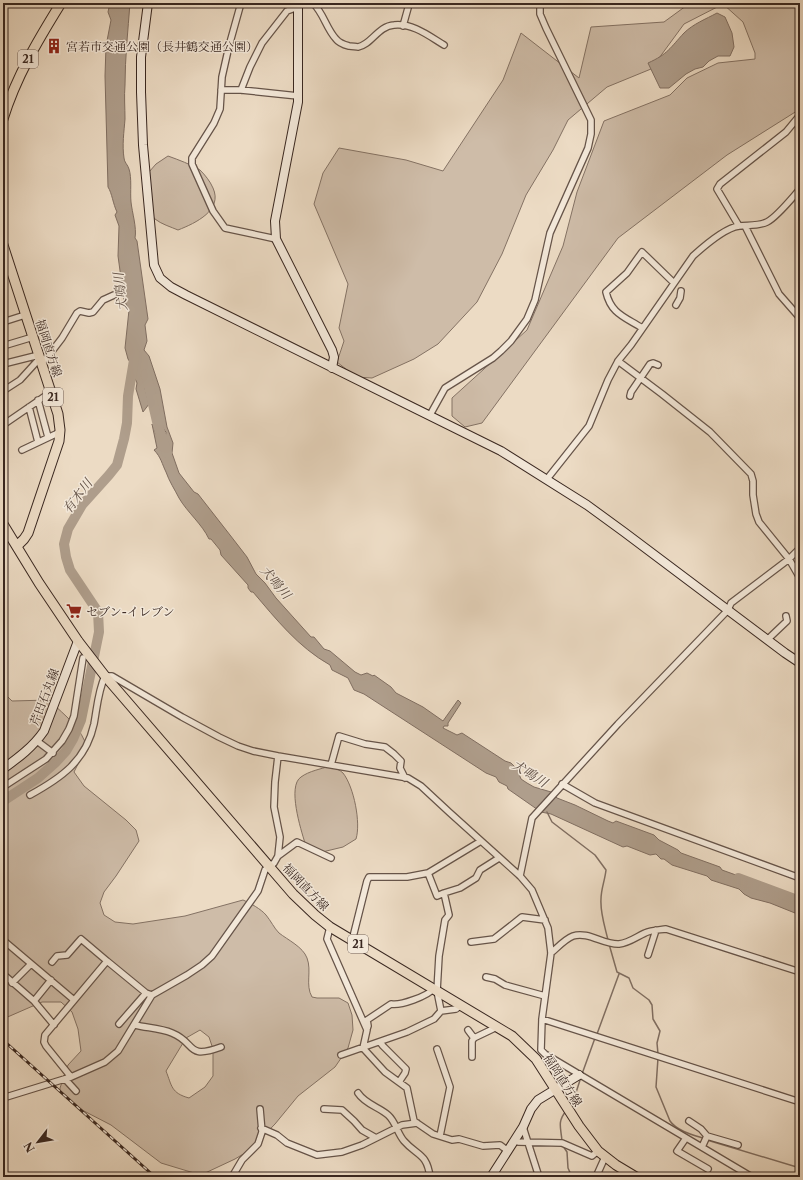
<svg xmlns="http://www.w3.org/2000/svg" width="803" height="1180" font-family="'Libre Caslon Text','Noto Serif JP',serif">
<rect width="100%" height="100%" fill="#ecdbc4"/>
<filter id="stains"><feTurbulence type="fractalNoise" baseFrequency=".005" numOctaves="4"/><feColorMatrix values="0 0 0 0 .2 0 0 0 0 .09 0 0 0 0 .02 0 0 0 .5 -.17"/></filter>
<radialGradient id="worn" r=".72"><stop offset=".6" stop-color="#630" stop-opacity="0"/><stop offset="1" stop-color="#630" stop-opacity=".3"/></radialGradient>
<path fill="#cebca8" stroke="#847264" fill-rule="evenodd" d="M690,3H800V109L727,155L618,238L482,423L465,427L452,416V398L527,330L563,246L577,192L604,121L670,95L687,78L718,63L755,59V53L743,22L723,4L684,24L651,69L607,87L568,120L553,150L526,195L502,254L477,302L438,344L414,359L372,378L356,377L337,362L344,341L339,328L348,284L314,204L323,173L339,148L406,160L443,171L503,80L521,33L579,78L591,27L664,22Z
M168,156C179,160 190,164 200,170C205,175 210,181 213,188C223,210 196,223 178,230C171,227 161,224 155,219C145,208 149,186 149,172L156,164Z
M3,692L12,701L49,700C66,717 81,726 88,750L81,758L74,772L84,786L126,820L136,830L139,841L116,876L104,892L100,903L104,915L115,922L133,924L185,916L243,900C250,903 261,909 266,915C271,921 274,928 279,933C288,940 303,947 307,958C312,971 305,985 312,997L317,998H339L348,1003L352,1015L353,1030L348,1048L335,1067L298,1096L275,1124L250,1150L235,1159L203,1174L194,1173L161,1163L111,1125L84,1111L63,1095L60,1091V1088L68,1065L81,1051L78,1029L72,1012L61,1002H42L3,1019ZM200,1030L209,1037L213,1049V1076L205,1087L189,1098C171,1093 172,1086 166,1071L186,1038Z
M330,766C335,768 340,770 343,773C354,787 361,823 356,839L343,847L318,853L305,843C301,830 287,786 301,777C309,771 321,769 330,766Z"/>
<path fill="#af9e8c" stroke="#806e61" d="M110,3H130C128,30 125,58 125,85C124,96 125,108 125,119C124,132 122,145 124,158C124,162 128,165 129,169C132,178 130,192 131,202C132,212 137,228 135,238L137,241L148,319L145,325L147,341L144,350L149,356L160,389L167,427L173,443L172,453L179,473L194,492L198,494L230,535L247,557L256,574L265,583L276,598L311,637H314L324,649L330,651L355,672L361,675L367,673L373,676L374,675L391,687L396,693L423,707L443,721L458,700L461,703L448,723V726H444L443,728L457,735L462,733L465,735L505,761L511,763L517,769L521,779L527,783L534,787L551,792L557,798L575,805L608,821L613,823L616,821L654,835L659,840L678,850L681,853L720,867L722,870L747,879L756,886L765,889L768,892L775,893L800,902V915L770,903L751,898L744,894L739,889L711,880L707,876L672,865L664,859H661L656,854L650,855L627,846L623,847L551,814L541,812L508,789L507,786L499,782L496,777L486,773L364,694L354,690L348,678L332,670L330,665C298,647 276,619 253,592H251L248,588V585L221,555L220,550L211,539H209C202,524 187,512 179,498C175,490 169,481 166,472C162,464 161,457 154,450L157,448L152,424L157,436L161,442L165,438L166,432C159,426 151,395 149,385L145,388L149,404L143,412L136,389L137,383L134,376L135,370L128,359L125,348L129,310L124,300L118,256L119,226L115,215L117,212C113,204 112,193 108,187L105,76L106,46L111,20L108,12Z
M717,13L725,17L732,33L734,47L730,56H718L709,61L703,67L695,69L686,74L669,88H660L648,63C668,54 670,48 684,33C693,24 706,19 717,13Z"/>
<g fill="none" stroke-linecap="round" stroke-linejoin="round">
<path stroke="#806e61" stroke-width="1.5" d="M547,812L552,822L595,855L606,870C605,880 601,889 601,899C600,913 605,927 608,940
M609,944L617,972L629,978L633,988L649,1000L652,1005L653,1019L660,1031L657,1043L658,1054
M597,1034L619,974
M658,1058L656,1087L670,1121C677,1131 693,1135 703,1138
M582,1074L595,1038
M571,1105L573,1102L581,1077
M707,1140L800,1168
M562,1141C561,1128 557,1122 566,1111
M563,1146L567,1152L568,1168L572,1177"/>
<path stroke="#af9e8c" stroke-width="10" d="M146,374L158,426L167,453
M3,801L38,778L56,762L66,751L73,739L81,720L99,632L98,612L70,570L66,557L64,544L68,529L82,505L109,475L117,465L124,439L127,423L128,396L135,354
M738,878L800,901"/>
<defs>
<path id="street" d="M241,3L229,46L222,77L220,109L214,123L192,158V164L213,211L225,228L276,239
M313,3C324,14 326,28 336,39C339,43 345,45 349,46C352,46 356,47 358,47C371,45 378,26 394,25C413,23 429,36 444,45
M403,26L408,8
M221,90H241L298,96
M241,90L250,67L262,43L287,11L298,7
M739,226L717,189L720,184L786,132L800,115
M745,226L779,294L800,318
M676,305L680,298L681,291
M3,322L25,315
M642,328C625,317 611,314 606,292L627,273L642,252L674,283
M3,346L33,337
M41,360L46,359L62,338L77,313L80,311L89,313L93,312L103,300L114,295
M618,361L662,394L710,432L751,474L753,481V495L756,514L759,522L789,559L800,578
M3,364L39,355
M3,391L20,380L40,358
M630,396L631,392L650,364L653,363L658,365
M38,400L48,437
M29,407L38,442
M430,415L445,388L493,358L501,351L511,341L527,319L535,300L550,233L588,148L591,134V120L546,28L540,14V3
M3,425L51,392
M22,450L60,432
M547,479L589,426L608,380L618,361L631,345L693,256C704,246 725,228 739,226C748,225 759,226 767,222C777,217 792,198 800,189
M800,614V615
M767,640L787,621L786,616
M37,741L53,753
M331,765L339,736L365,744L385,747L394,754L401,761L400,768L405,778
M562,784L595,803L800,878
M3,787L46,759L62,741L69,729L74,716L83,658
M30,795C61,778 86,761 94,724C97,708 98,691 105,676H112L182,717L219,737L238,746L253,751L278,756L408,778L421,786L449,812L520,876L532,890L548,928L551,953L542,1019L541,1050L545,1054L752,1177
M278,856L297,842L331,858
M520,876L532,818L618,724L728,610L731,603L789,559L800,548
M444,893L437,896L428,873L481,841
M330,927L327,939L367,1030L363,1048L385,1072L407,1088L414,1121L433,1134L452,1140L459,1139L483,1146L500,1145L508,1151
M3,940L74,1000
M352,941L367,881L369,877H407L428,873
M471,942L494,939L522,917L545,920
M551,953C557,948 565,939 573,936C588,931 604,945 619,944C629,943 636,937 645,933C651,930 659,930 666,929L800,972
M648,955L656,930
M52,962L57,956L67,955L81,939L107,961
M3,974L34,1001L54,1025
M486,977L495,979L505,985L545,996
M12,983L31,964
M34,1001L51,980
M441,1011L437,991L439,956L445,920L449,915L444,893L460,888L476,878L480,870L499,858
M542,1019L800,1102
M119,1024L146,993
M135,1025C147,1028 160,1028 172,1033C197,1043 185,1060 221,1047
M367,1029L368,1026L367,1020L391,1004C400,1006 428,996 433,989
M468,1030L474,1038
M380,1042L383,1046L406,1069L405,1073L399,1082
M437,1049L450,1087L440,1136
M341,1055L407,1032L434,1019L441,1011L456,1009L461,1005
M472,1057V1041L474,1038L497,1027
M71,1077L46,1046L44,1042L45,1035L107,961L146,993L152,995
M65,1079L76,1091
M358,1093C365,1104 379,1107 388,1115C396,1122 397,1133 404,1141C417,1156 427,1153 430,1177
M3,1098L71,1077L105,1062L118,1051L152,995L187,975L202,965L212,956L258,891L265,870L274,863L278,856L280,837L274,807L275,782L278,756
M324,1109L342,1110L354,1121L362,1130L376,1138L402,1125L417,1123
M689,1121L701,1129L707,1136L702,1147
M523,1127L539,1177
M261,1128L277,1135L287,1143L317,1155L342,1152L362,1145L376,1138
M707,1136L738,1145
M686,1138L677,1151L708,1169
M515,1140L518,1142L562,1143L592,1156L598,1151
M232,1177L242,1160L258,1144L262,1132L260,1109
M596,1177L605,1157"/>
<path id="secondary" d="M148,3L141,57V92L143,145L154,265L160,278L171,287L186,295L501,451L587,505L624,532L785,653L800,663
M298,3V102L275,221L276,239L332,350L334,357L332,368
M3,769C18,758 33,747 44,731L78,641
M491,1177L523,1127L531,1109L538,1100L579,1075"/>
<path id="primary" d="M3,119C16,77 38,40 61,3
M3,245L58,414L60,430L59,441L28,533L24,539L17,546
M3,524L39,583L78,641L105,676L293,894L315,915L330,927L512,1036L536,1059L579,1126L598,1151L616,1165L636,1177"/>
</defs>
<use href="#street" stroke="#665449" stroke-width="8"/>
<use href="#secondary" stroke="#392720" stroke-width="10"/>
<use href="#primary" stroke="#392720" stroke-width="11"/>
<use href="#street" stroke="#f3e8d9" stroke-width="5.5"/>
<use href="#secondary" stroke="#f3e8d9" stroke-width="8"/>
<use href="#primary" stroke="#ecdbc4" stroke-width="9"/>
<defs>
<path id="rail" d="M3,1040L155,1177"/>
</defs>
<use href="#rail" stroke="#392720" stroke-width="3"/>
<use href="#rail" stroke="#f3e8d9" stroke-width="1.5" stroke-dasharray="4.5" stroke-linecap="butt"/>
</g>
<defs>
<symbol id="building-bare" viewBox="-9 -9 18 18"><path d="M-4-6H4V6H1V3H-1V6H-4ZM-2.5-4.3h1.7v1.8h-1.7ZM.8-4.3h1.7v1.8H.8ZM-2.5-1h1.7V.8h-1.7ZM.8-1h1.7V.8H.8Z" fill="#8f2418" stroke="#f3e8d9" stroke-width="2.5" paint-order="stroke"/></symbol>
<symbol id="supermarket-bare" viewBox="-9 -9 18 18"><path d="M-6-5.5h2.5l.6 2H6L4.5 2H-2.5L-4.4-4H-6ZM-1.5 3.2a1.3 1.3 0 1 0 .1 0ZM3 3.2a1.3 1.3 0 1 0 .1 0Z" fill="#8f2418" stroke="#f3e8d9" stroke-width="2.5" paint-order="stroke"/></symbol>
</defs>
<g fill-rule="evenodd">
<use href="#building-bare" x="43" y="35" width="22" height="22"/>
<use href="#supermarket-bare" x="63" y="600" width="22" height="22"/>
</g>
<g text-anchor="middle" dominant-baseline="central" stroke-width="3" stroke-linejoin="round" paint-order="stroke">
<g fill="#f3e8d9" stroke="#716158" stroke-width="1">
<rect x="18" y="50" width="20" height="18" rx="3"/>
<rect x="43" y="388" width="20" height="18" rx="3"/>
<rect x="348" y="935" width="20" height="18" rx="3"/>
</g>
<g font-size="11" font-weight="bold" fill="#392720">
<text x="28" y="59">21</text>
<text x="53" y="397">21</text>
<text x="358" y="944">21</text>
</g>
<g font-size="12" fill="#392720" stroke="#f3e8d9" text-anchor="start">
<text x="66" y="46">宮若市交通公園（長井鶴交通公園）</text>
<text x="86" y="611">セブン-イレブン</text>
</g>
<g font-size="12" fill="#392720" stroke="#f3e8d9">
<text transform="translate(49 348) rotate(72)">福岡直方線</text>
<text transform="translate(44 697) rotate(-69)">芹田石丸線</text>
<text transform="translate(306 887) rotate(46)">福岡直方線</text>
<text transform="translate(563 1080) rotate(57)">福岡直方線</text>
</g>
<g font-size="13" font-style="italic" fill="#5c4b40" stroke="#f3e8d9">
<text transform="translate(120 292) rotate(-97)">犬鳴川</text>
<text transform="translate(77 496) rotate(-53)">有木川</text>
<text transform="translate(276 582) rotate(49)">犬鳴川</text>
<text transform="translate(530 773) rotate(32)">犬鳴川</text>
</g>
</g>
<rect width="803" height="1180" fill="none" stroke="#ecdbc4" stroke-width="16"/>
<rect x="4" y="4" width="795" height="1172" fill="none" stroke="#392720" stroke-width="2"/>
<rect x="8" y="8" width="787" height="1164" fill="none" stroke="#392720"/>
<g transform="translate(38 1142) rotate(239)" stroke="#f3e8d9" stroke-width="3" paint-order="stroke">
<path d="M0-3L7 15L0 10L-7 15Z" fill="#392720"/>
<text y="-6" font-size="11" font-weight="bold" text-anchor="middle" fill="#392720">N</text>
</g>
<rect width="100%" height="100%" filter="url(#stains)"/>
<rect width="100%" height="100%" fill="url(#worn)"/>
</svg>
